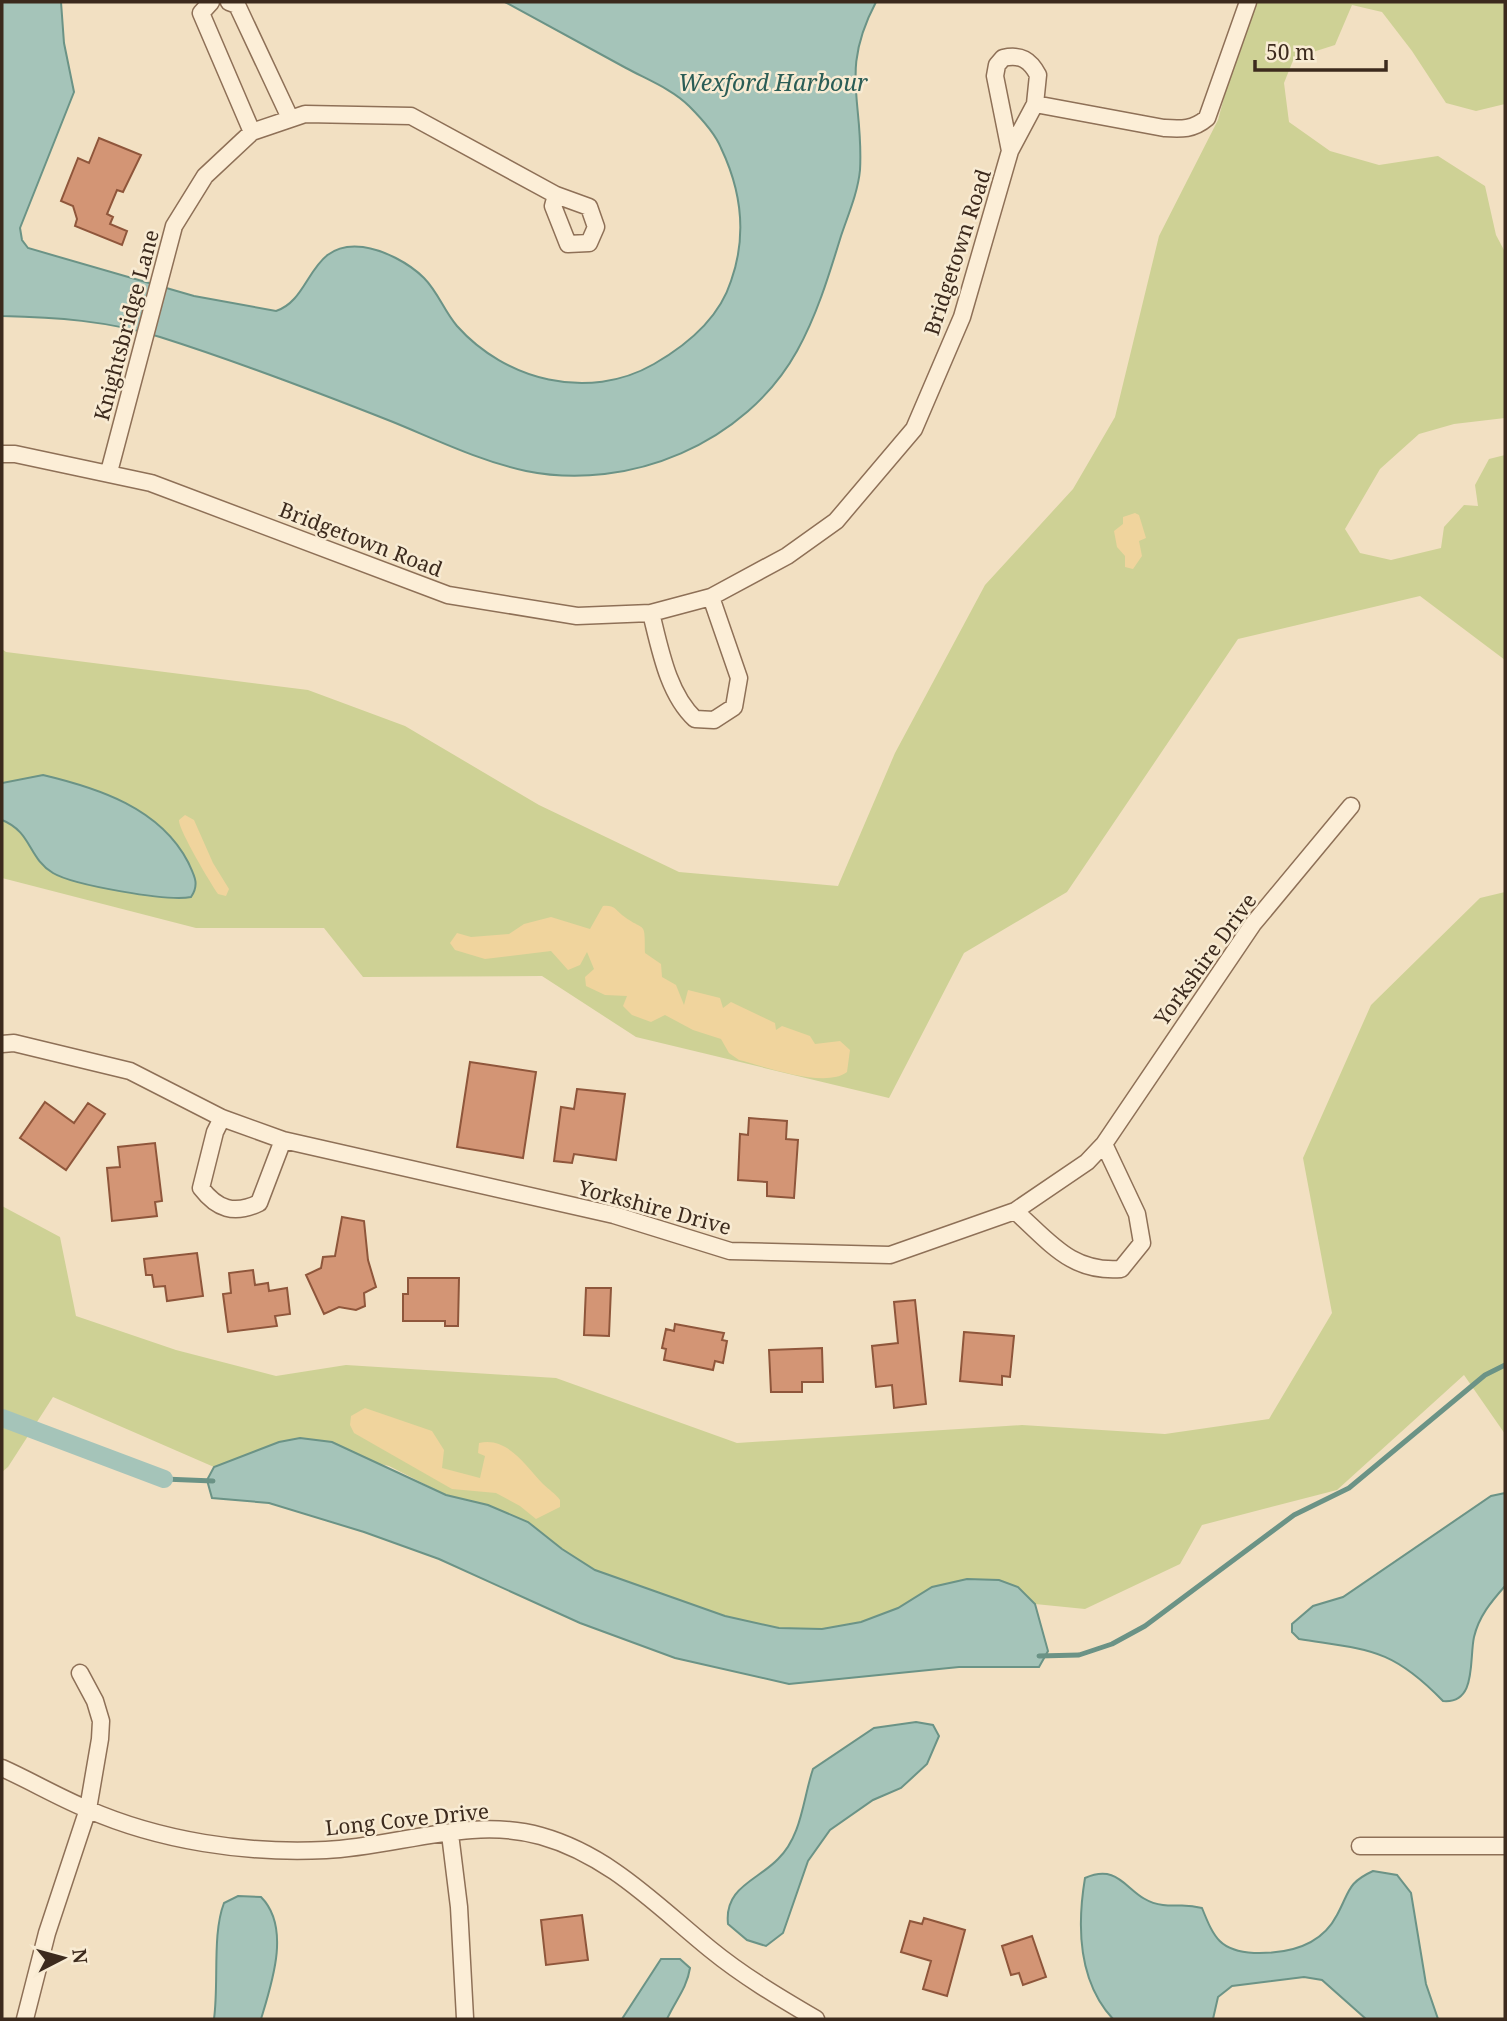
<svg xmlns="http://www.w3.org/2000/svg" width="1507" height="2021" font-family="'Noto Serif',serif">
<rect width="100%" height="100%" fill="#f2e0c2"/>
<path fill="#ced195" d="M1257,2H1505V104L1476,111L1446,103L1412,51L1382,12L1352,5L1335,45L1294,58L1284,83L1289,122L1330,151L1379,165L1438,156L1485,186L1496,235L1505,252V418L1454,424L1419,434L1380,469L1345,529L1360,553L1391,560L1441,548L1444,527L1464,505L1478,506L1475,485L1489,459L1505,455V660L1420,596L1238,639L1067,892L964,953L889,1098L636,1037L542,976L363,977L324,928H196L2,878V649L6,652L308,690L405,726L539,805L679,872L838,886L895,753L985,585L1073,489L1115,417L1159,236L1218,120L1238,46Z
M1505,892V1434L1464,1375L1337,1490L1202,1525L1180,1564L1085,1609L1035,1604L1018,1587L999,1580L967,1579L932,1587L898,1608L862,1622L822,1629L779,1628L725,1616L595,1570L488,1505L446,1495L389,1466L279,1442L214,1467L53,1397L8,1467L2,1472V1206L60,1237L76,1316L176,1350L276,1376L346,1365L556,1378L737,1443L1022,1425L1165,1434L1269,1419L1332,1313L1303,1158L1371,1005L1480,898Z"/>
<path fill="#f0d49d" d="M1135,513L1139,515L1146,538L1139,541L1142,556L1133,569L1125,567V556L1117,547L1114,531L1123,524V517Z
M185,815L194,820L213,863L229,889L226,896L218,894C211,884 178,829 179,820Z
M603,906C614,905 615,909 622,915C645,933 645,918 645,953L661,964L662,977L676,985L684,1005L688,990L720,998L723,1008L731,1002L775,1023L776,1030L782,1026L810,1036L815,1044L840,1041L850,1050L847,1072C825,1089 764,1066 739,1060L729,1053L721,1039L693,1030L665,1015L651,1022L632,1015L623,1006L627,996L605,995L586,986L585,977L594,969L587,952L580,965L568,970L551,951L485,959L455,950L450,943L457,933L471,937L509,934L524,924L551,917L590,929Z
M365,1408L432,1431L444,1450L442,1468L480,1478L485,1456L478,1453L479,1443C508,1436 526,1467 543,1484C549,1490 555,1493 560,1500V1507L536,1519L520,1506L496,1493L452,1489L354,1433L350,1425L351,1416Z"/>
<path fill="#a5c4b9" stroke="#6b9386" stroke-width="2" d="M2,2H61L64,43L74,92L20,228L22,240L28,248L194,296L276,311C313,299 308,240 363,247C384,250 409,263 424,278C438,292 444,311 457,326C505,380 588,402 654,364C687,345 719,319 731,281C747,236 741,190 721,148C715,133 700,117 689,106C672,89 646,79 626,68C585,46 545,24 505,2H876C839,72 864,101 860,170C858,192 848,215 841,236C829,275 817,315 797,351C746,443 629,492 526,471C480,461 437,440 393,422C317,392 239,362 160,337C109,321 55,317 2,316Z
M43,775C98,788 160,808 188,862C194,875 200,884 191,897C169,902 73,885 53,873C28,858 32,832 2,820V783Z
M300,1438L332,1442L446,1495L488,1505L528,1522L562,1549L595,1570L725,1616L779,1628L822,1629L861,1622L898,1608L932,1587L967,1579L999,1580L1018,1587L1035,1604L1048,1651L1039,1667H959L789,1684L675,1658L580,1623L439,1559L364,1532L269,1503L212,1498L207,1480L214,1467L279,1442Z
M1505,1493V1586C1491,1602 1479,1616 1474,1637C1469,1660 1477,1704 1443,1701C1391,1647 1368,1650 1299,1639L1292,1632V1624L1313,1606L1343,1597L1491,1496Z
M916,1722L933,1725L939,1736L927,1764L901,1788L873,1800L830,1830L808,1861L783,1933L766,1946L747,1940L728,1924C724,1887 757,1881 778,1859C802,1836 803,1798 813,1769L874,1728Z
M1373,1871L1397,1875L1411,1893L1426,1984L1438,2019H1366L1322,1980L1304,1977L1232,1986L1218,1997L1213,2019H1113C1078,1981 1077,1926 1085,1878C1124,1861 1127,1901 1163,1905C1179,1907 1184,1903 1202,1908C1214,1938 1220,1951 1254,1953C1287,1954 1321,1946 1337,1915C1350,1891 1347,1883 1373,1871Z
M238,1896L261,1897C291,1927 272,1983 261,2019H214C219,1983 212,1934 224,1903Z
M661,1959H680L690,1968C687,1988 675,2001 667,2019H622Z"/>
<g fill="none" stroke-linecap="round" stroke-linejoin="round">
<path stroke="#6b9386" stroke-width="5" d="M164,1479L213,1481
M1039,1656L1079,1655L1112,1644L1145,1626L1294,1515L1349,1488L1485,1375L1505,1365"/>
<path stroke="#a5c4b9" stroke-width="18" d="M2,1418L164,1479"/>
</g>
<path fill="#d39575" stroke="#8f563b" stroke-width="2" d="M99,138L141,155L123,192L117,190L107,214L113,217L110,224L127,231L122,245L75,226L77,219L73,206L61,201L78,158L89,163Z
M470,1062L536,1072L523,1158L457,1147Z
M577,1089L625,1094L616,1160L574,1154L572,1163L554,1161L561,1107L574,1109Z
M45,1102L74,1123L88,1103L105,1114L66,1170L20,1138Z
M749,1118L787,1121L786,1139L798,1140L794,1198L767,1196V1182L738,1180L740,1134L748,1135Z
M155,1143L162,1201L155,1202L157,1216L112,1221L107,1168L120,1167L118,1147Z
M342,1217L364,1221L368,1260L376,1287L364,1293L365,1306L356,1310L339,1307L324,1314L306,1275L321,1268L323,1257L335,1256Z
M197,1253L203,1296L167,1301L165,1286L154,1287L152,1275H146L144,1259Z
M253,1270L255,1285L268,1283L269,1291L287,1288L290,1314L275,1316L277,1326L228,1332L223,1294L231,1293L229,1273Z
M408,1278H459L458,1326H445V1321H403V1294H408Z
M586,1288H611L609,1336L584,1335Z
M915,1300L926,1404L894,1408L892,1385L876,1387L872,1346L898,1343L894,1302Z
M675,1324L724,1333L722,1340L727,1341L723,1363L715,1361L713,1370L664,1360L666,1349L662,1348L666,1329L674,1331Z
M964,1332L1014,1336L1010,1377L1002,1376V1385L960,1381Z
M822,1348L823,1382H802V1392H771L769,1350Z
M582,1915L588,1960L546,1965L541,1920Z
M924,1918L965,1930L947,1996L923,1989L931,1961L901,1952L910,1921L922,1924Z
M1032,1936L1046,1977L1023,1985L1019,1973L1011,1975L1002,1946Z"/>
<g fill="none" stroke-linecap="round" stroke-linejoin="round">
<defs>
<path id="minor" d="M211,2L201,13L252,132
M229,2L237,5L290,118
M1035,104L1164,128C1181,129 1193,130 1207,118L1248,2
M2,454H15L151,483L448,595L577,616L651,613L711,597L787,556L836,521L914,429L962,317L1010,151L1035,104L1038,75C1030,60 1021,54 1003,58L997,65L995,76L1010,151
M109,472L174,226L205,176L252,132L305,114L411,116L556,195L589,207L596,227L589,243L568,244L553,206L556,195
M651,613C660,649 668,694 695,719L714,720L734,707L739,678L711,597
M2,1044L14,1043L130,1071L222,1118L283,1140L614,1215L730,1251L890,1255L1015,1211L1087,1162L1104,1144L1253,924L1351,806
M222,1118L215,1132L201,1188C217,1209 234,1215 259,1203L283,1140
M1015,1211C1050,1242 1071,1273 1121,1269L1142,1243L1137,1214L1104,1144
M2,1768C31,1781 58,1797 87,1809C160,1841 246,1854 326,1850C396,1847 471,1816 541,1836C609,1855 656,1905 710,1949C743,1976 780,1998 816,2019
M450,1834L459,1907L465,2018
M1360,1846H1505
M25,2019L47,1933L88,1809L100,1739L101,1721L95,1701L80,1673"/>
</defs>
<use href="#minor" stroke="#8e7057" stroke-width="19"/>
<use href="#minor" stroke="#fceed7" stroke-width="16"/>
</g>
<g text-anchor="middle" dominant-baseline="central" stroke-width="5" stroke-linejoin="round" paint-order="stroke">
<g font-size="21" fill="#3c2a1d" stroke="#f8ebd3">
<text transform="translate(957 252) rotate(-72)">Bridgetown Road</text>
<text transform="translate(126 325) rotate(-75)">Knightsbridge Lane</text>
<text transform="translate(361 539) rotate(21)">Bridgetown Road</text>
<text transform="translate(1205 959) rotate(-54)">Yorkshire Drive</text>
<text transform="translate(655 1207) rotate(15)">Yorkshire Drive</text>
<text transform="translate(407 1819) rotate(-6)">Long Cove Drive</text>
</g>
<g font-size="23" font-style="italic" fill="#2b5d56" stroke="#f8ebd3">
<text x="773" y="82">Wexford Harbour</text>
</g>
</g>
<rect width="1507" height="2021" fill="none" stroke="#3c2a1d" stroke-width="7"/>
<g transform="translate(63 1958) rotate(84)" stroke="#f8ebd3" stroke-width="5" paint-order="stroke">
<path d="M0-5L12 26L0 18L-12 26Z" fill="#3c2a1d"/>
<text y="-10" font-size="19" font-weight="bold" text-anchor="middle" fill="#3c2a1d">N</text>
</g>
<path d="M1255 60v10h131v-10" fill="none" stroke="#3c2a1d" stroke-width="3.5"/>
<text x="1266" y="60" font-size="21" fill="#3c2a1d" stroke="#f8ebd3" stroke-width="5" paint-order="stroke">50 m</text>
</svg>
